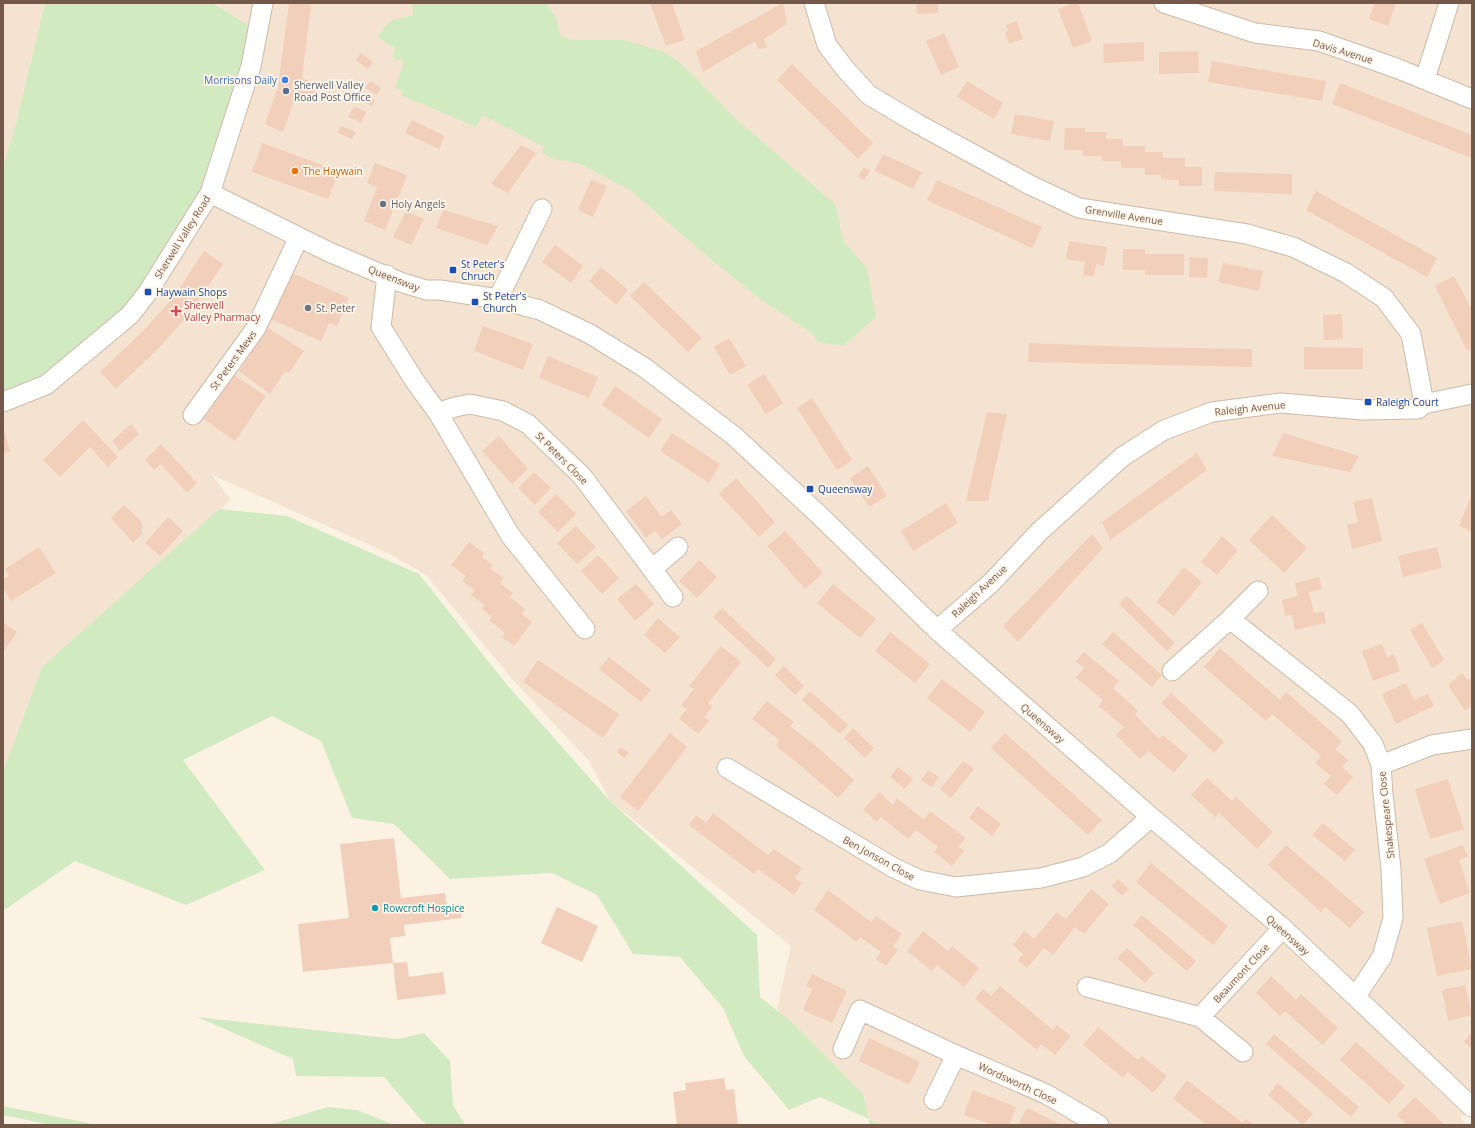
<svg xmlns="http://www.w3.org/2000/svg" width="1475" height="1128" font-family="'Open Sans',sans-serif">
<rect width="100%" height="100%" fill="#fcf2e3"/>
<path fill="#f4e3d1" d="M3,3H45L15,127L3,167Z
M212,3H1472V1113L1460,1117L1467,1125H881L869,1119L788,1035L777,1008L791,946L610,801L589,761L514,681L426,575L388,553L212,475L231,500L42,667L3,771V402L258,31Z"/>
<path fill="#d2eac1" d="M45,3H212L258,31L210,193L148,292L92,347L3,402V167L15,127Z
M412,3H546L556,17L560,35L572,40H624L664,52L679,62L694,76L734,117L836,205L843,240L867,269L876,317L843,346L819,342L810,332L763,301L719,266L630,190L578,163L554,159L542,153L544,147L483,115L476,127L401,95L403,91L395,88L404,61L393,58L395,48L379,38V34L390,21L413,15Z
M219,509L287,516L419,574L508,686L610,801L757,935L760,997L794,1024L863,1094L869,1119L881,1125H869V1119L820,1097L789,1110L744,1056L723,1008L680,957L633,954L597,895L552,873L450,879L394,824L352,818L321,741L272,716L183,760L265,870L186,905L75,861L3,911V771L42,667Z
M197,1017L397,1039L424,1033L450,1061L453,1105L465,1125H428L421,1120L384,1077L296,1076L293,1059Z
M3,1106L98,1125H51L3,1115Z
M328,1107L357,1110L395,1125H268Z"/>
<path fill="#f2cfba" d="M289,3H303L311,5L302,78L318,85L313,102L294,101L283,132L265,124L278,87Z
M650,3H672L685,40L666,46Z
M783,3L787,24L764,39L767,48L758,49L755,41L703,72L696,51Z
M916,3H938V13L917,14Z
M1074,3H1078L1092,41L1073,48L1058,9Z
M1375,3H1396L1388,26L1369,19Z
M1017,21L1023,39L1009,44L1005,32L1008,31L1006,25Z
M944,33L959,67L941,75L926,41Z
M1144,42V61L1104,63L1103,44Z
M1198,51L1199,73L1159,74V52Z
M361,53L373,62L368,69L356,60Z
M1212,61L1326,81L1322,101L1208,82Z
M792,64L873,143L858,159L777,80Z
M370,81L381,88L377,95L365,88Z
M967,81L1003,103L994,119L957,97Z
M1340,83L1472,135V158L1332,104Z
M363,94L375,100L372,106L360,100Z
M354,106L366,112L361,123L348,117Z
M1015,114L1054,121L1050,141L1011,134Z
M412,120L445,136L439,149L405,133Z
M341,126L356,132L352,139L338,133Z
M1065,128H1085V132H1106V139H1123V146H1145V152H1163V158H1185V167H1202V186H1179V180L1161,179V175H1145V168H1121V161H1102V156H1083L1082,150H1064Z
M262,143L339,171L328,199L252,172Z
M521,145L536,153L508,193L491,184Z
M883,154L922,172L913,189L875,171Z
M375,163L407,175L385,230L364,221L377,187L367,183Z
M864,167L870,171L864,180L858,176Z
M1215,172L1292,174V194L1214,191Z
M591,180L607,186L593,217L578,210Z
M937,180L1042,227L1032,248L927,200Z
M1316,191L1437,258L1427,277L1306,210Z
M443,210L498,226L487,245L436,228Z
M406,211L424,219L411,245L393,237Z
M1069,241L1107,247L1104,266L1096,264L1094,277L1083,275L1085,262L1066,259Z
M555,245L583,266L571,283L542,262Z
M1123,249H1145V254H1184V275H1145V270H1123Z
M204,251L223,264L190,313L159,348L116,389L100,372L143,331L173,298Z
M1190,257L1208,258L1207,278L1189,277Z
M1223,263L1263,271L1259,291L1218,282Z
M601,267L628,290L616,305L589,281Z
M288,271L349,298L337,326L329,323L321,341L268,318Z
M1454,276L1472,310V348L1467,351L1435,286Z
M644,282L702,338L688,352L630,296Z
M1342,314L1343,339L1324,340L1323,315Z
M483,326L533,344L523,370L474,351Z
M268,328L304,351L289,373L285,371L270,394L239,371Z
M729,338L746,366L730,375L714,347Z
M1029,343L1135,347L1252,349V367L1028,362Z
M1304,347L1363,348V369H1304Z
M548,356L598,377L589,398L539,378Z
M764,374L783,403L766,414L747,385Z
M234,375L266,396L235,441L204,419Z
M615,386L662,419L649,438L602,405Z
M812,398L852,460L837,470L797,408Z
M987,412L1007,414L988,501H966Z
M83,420L118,457L108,467L90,447L60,477L43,460Z
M131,424L139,434L120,451L112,441Z
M3,427L10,451L3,453Z
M672,433L720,464L709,483L660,451Z
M1283,433L1359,456L1350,472L1272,456Z
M499,436L528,469L512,484L482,451Z
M161,444L197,483L187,493L161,464L154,470L145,460Z
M1197,453L1207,470L1110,540L1102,522Z
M868,466L887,496L869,507L850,478Z
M534,472L551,488L535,505L518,488Z
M736,478L775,522L759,537L719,494Z
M1472,493V532L1459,526Z
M556,494L576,514L558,532L538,512Z
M646,496L662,517L671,510L682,524L662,539L655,531L646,538L626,511Z
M1372,498L1382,541L1352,549L1347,525L1358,522L1353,502Z
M946,503L958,523L913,551L901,531Z
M124,505L142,522V534L133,543L111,518Z
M1272,515L1307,548L1284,573L1249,540Z
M168,517L183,531L160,556L145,543Z
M576,526L596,547L577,564L557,543Z
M785,531L823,573L805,589L767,546Z
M1092,534L1103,548L1018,642L1003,626Z
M1222,536L1238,550L1217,575L1201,562Z
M469,542L484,553L482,557L493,565L490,569L504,578L500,583L513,593L510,597L525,609L522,614L532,622L514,646L502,637L505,633L489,620L492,617L482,609L485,605L471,595L475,590L462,581L466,576L451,565Z
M39,547L56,573L11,601L3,588V580L9,576L5,569Z
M1437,547L1442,568L1403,577L1398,556Z
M598,555L619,578L602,594L581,571Z
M699,560L717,577L697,598L679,581Z
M1184,567L1202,582L1174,616L1156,602Z
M1319,577L1322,589L1309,592L1314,613L1324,611L1326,623L1295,630L1292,615L1285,616L1282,600L1298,596L1295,583Z
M636,584L654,604L635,621L617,599Z
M833,584L876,619L860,638L817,603Z
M1127,596L1175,643L1167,651L1119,604Z
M722,608L776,659L768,668L713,617Z
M658,618L680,637L665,653L644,635Z
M3,622L17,632L3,652Z
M1422,623L1444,660L1432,668L1410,630Z
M890,632L930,664L915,683L875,651Z
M1113,632L1162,675L1152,687L1102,644Z
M1382,644L1387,657L1394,654L1400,671L1373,681L1362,651Z
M721,646L741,662L708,703L712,707L704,717L709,721L698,734L679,719L687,709L681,705L694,689L689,686Z
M1220,648L1280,700L1286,692L1342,741L1335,749L1348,760L1342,767L1353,777L1337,795L1324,784L1331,776L1315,763L1321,756L1272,714L1266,721L1204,667Z
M1084,652L1119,681L1113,688L1138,711L1135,715L1159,739L1163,735L1188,756L1174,773L1148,751L1140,759L1116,735L1124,727L1099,706L1103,700L1076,678L1084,668L1076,662Z
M609,657L651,690L641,702L599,669Z
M538,660L619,714L603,738L523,682Z
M784,666L804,686L795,695L775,675Z
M1462,673L1468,680L1472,677V705L1465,711L1448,685Z
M942,679L985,712L970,732L927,698Z
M1406,683L1414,700L1428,694L1434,706L1396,724L1382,694Z
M810,691L848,725L840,734L802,700Z
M1171,693L1224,742L1214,753L1161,703Z
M767,701L794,722L790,726L816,746L854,780L838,798L801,766L776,746L779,740L752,719Z
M853,728L874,748L865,758L844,738Z
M670,733L687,747L638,811L620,797Z
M1005,733L1102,820L1088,835L991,748Z
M621,747L629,753L624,758L617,752Z
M963,761L974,769L951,798L940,789Z
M898,767L913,779L905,789L890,777Z
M928,770L939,777L932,787L921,780Z
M1207,778L1232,801L1236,797L1273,832L1257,849L1219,813L1215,817L1191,795Z
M1448,779L1464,829L1430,839L1415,789Z
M879,792L893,805L897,798L924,820L930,811L966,838L958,847L964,851L952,866L934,852L938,847L916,830L908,839L881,817L877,822L863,810Z
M978,806L1001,824L992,836L969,818Z
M713,813L768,855L774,849L802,868L795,878L802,883L794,895L758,869L754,874L689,825L696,815L706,823Z
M1323,823L1355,850L1345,861L1312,835Z
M394,838L401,898L445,893L447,906L460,904L462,918L404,925L405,936L390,938L393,963L303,972L298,924L349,918L340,844Z
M1286,845L1364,912L1350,928L1325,907L1321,912L1268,865Z
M1463,845L1468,857L1459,860L1470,893L1440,904L1424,859Z
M1151,863L1228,926L1213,945L1136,882Z
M1118,879L1129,889L1122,896L1112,886Z
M1091,889L1109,904L1084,934L1075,927L1053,955L1044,948L1027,968L1018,960L1023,954L1013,945L1024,931L1034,939L1057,912L1066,919Z
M828,890L871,922L876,916L902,934L893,946L898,950L886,966L876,959L881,952L860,937L857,942L814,910Z
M557,907L598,926L582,962L541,943Z
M1142,915L1196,961L1187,971L1133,925Z
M1462,921L1472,969L1437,976L1427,928Z
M923,931L948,951L952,946L979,968L964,987L937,965L932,971L907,951Z
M1127,948L1154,973L1145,983L1117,958Z
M407,962L409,977L443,972L446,994L397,1000L393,963Z
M812,974L847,991L832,1023L803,1010L812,989L806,986Z
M1271,976L1296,1000L1301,994L1338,1028L1323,1045L1285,1011L1280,1016L1256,993Z
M1465,985L1472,1015L1448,1021L1442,990Z
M1000,986L1053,1030L1057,1025L1071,1036L1055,1055L1041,1044L1037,1050L975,999L983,989L991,996Z
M1098,1027L1138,1060L1142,1056L1167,1076L1153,1093L1128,1072L1123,1078L1083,1045Z
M1472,1031V1049L1464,1042Z
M1274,1034L1359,1107L1351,1117L1266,1044Z
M869,1038L920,1062L909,1085L859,1061Z
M1356,1042L1405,1086L1389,1104L1340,1060Z
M724,1078L726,1090L734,1089L738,1125H677L673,1092L686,1090L685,1083Z
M1187,1080L1243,1123L1246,1119L1254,1125H1207L1173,1099Z
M1278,1083L1313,1114L1303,1125L1268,1095Z
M973,1090L1016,1107L1009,1125H992L964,1115Z
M1415,1097L1445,1125H1407L1397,1115Z
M1027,1108L1062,1125H1018Z"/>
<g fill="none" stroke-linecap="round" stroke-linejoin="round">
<defs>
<path id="minor" d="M814,3L827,45L846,70L869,95L916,123L1030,185L1079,208L1247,234L1293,247L1346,273L1384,298L1411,334L1424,404
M1164,3L1255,33L1319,41L1396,68L1472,99
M1425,79L1449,3
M210,193L329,252L400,282L426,290H440L498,299L540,310L590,334L645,368L734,436L818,514L937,630L1151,817L1283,928L1472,1107
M387,275L381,327L414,380L438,413L455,407L470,404L503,411L528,424L582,476L673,597
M498,299L542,209
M3,402L46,385L130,315L148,292L210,193L251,66L263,3
M438,413L510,535L585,629
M193,415L256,328L299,237
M652,569L678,547
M1230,619L1350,714L1373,744L1381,765L1383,794L1391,869L1393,918L1382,957L1356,996
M937,630L991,583L1039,532L1122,457L1164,430L1212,412L1281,403L1363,410L1418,409L1424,404L1472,394
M1172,671L1230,619L1258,591
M1381,765L1432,745L1472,739
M727,768L894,868L920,880L956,887L1041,878L1083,867L1110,853L1151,817
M1087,987L1200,1017L1243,1052
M1200,1017L1283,928
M843,1049L860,1010L956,1055L1046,1094L1099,1125
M934,1100L956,1055"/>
</defs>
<use href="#minor" stroke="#cdb9a9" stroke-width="21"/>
<use href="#minor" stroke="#fff" stroke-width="19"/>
</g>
<circle fill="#3f7fe0" stroke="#fff6e9" stroke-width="1.5" cx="285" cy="80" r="4"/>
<circle fill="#5c6f8a" stroke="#fff6e9" stroke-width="1.5" cx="286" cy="91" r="4"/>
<circle fill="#e8710a" stroke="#fff6e9" stroke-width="1.5" cx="295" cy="171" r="4"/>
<g fill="#6b7280" stroke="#fff6e9" stroke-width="1.5">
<circle cx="383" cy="204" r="4"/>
<circle cx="308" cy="308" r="4"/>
</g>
<g fill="#1a4fb4" stroke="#fff6e9" stroke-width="1.5">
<rect x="449" y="266" width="8" height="8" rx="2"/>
<rect x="144" y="288" width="8" height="8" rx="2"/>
<rect x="471" y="298" width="8" height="8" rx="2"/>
<rect x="1364" y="398" width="8" height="8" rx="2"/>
<rect x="806" y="485" width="8" height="8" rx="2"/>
</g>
<path fill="#e0444e" stroke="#fff6e9" stroke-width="1.5" d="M174 305h4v4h4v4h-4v4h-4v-4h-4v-4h4z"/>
<circle fill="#0f9aa8" stroke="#fff6e9" stroke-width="1.5" cx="375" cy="908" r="4"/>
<g text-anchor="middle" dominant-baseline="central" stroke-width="3.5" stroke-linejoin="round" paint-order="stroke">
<g font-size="10" fill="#745849" stroke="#fff6e9">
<text transform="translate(1343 51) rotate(17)">Davis Avenue</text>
<text transform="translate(1124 215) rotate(9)">Grenville Avenue</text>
<text transform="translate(182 237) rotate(-58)">Sherwell Valley Road</text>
<text transform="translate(394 278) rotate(21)">Queensway</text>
<text transform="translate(233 360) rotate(-54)">St Peters Mews</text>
<text transform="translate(1250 408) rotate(-6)">Raleigh Avenue</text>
<text transform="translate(562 458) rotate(45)">St Peters Close</text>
<text transform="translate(979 591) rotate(-43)">Raleigh Avenue</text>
<text transform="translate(1043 723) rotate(41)">Queensway</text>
<text transform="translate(1386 815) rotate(-96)">Shakespeare Close</text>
<text transform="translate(879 858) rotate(29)">Ben Jonson Close</text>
<text transform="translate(1288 935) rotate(42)">Queensway</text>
<text transform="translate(1241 973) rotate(-47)">Beaumont Close</text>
<text transform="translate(1018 1083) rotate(25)">Wordsworth Close</text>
</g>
<g font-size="10" fill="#366cbe" stroke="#fff6e9" text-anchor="end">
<text x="277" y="80">Morrisons Daily</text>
</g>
<g font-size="10" fill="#4e5e75" stroke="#fff6e9" text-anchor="start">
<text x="294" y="85">Sherwell Valley<tspan x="294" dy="12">Road Post Office</tspan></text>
</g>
<g font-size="10" fill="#c56008" stroke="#fff6e9" text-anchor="start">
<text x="303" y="171">The Haywain</text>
</g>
<g font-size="10" fill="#5b616d" stroke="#fff6e9" text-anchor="start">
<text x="391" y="204">Holy Angels</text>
<text x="316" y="308">St. Peter</text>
</g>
<g font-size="10" fill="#164399" stroke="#fff6e9" text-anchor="start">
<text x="461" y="264">St Peter's<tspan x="461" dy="12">Chruch</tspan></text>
<text x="156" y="292">Haywain Shops</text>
<text x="483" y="296">St Peter's<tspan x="483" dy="12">Church</tspan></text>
<text x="1376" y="402">Raleigh Court</text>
<text x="818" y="489">Queensway</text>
</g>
<g font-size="10" fill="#be3a42" stroke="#fff6e9" text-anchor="start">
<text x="184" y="305">Sherwell<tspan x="184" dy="12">Valley Pharmacy</tspan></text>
</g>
<g font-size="10" fill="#0d838f" stroke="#fff6e9" text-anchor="start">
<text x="383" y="908">Rowcroft Hospice</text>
</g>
</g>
<rect width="1475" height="1128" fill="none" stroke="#745849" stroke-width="8"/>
</svg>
